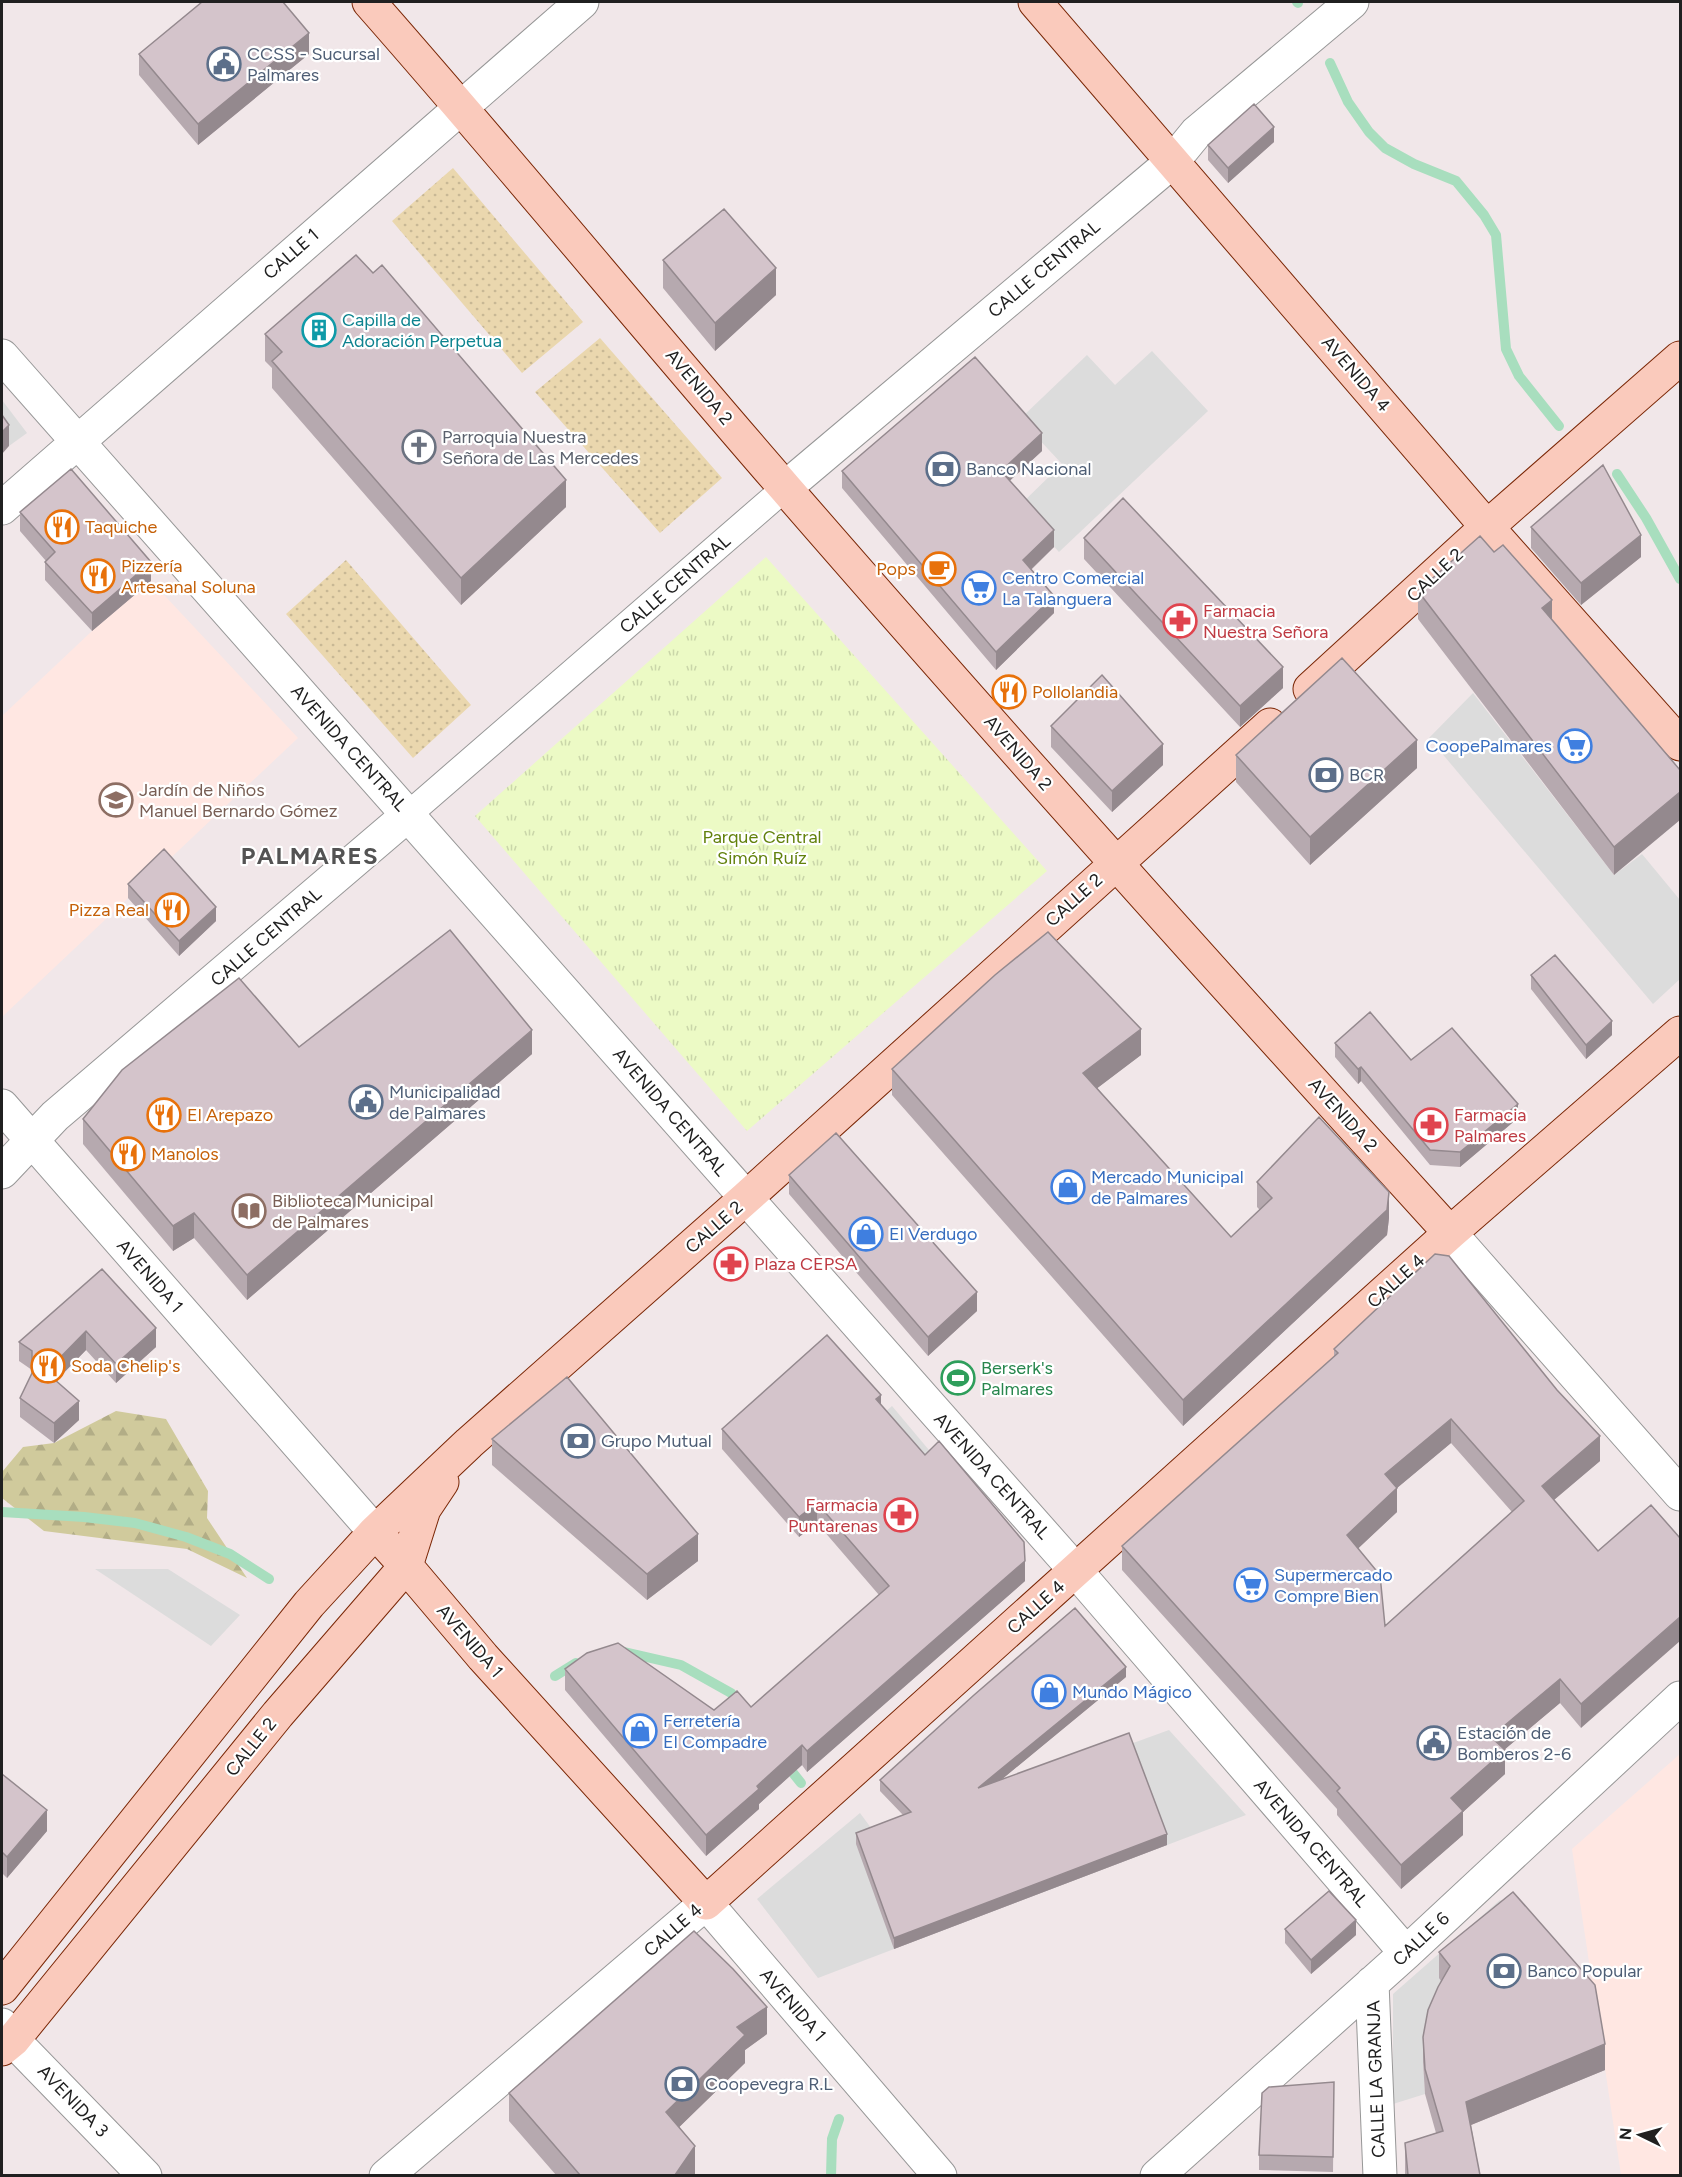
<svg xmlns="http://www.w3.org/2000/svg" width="1682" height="2177" font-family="Figtree,sans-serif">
<defs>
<pattern id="grass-dots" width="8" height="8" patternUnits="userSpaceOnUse" patternTransform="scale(1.5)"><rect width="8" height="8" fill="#ead7ae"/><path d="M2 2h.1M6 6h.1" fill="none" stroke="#c8b895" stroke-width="1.8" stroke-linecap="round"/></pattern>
<pattern id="forest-firs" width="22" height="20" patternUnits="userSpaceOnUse" patternTransform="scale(1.5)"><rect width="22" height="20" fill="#d0ca9c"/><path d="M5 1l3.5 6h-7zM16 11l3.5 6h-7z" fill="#b2ad86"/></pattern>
<pattern id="park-tufts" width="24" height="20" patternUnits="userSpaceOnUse" patternTransform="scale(1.5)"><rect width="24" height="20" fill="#ecfac5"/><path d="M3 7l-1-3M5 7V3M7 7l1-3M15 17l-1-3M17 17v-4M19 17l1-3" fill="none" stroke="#cad6a9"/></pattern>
</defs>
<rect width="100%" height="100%" fill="#f1e7e9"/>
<path fill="#ffe7e2" d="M151,581L298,738L2,1017V716L92,631Z
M1680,1754V2175H1621L1572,1849Z"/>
<path fill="url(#grass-dots)" d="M453,168L583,322L522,373L392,221Z
M600,338L722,478L660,533L535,392Z
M346,560L471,705L413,758L286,614Z"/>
<path fill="url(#forest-firs)" d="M116,1411L166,1419L208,1491L207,1518L247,1578L187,1549L44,1531L2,1498V1472L23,1447L54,1443Z"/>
<path fill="url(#park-tufts)" d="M766,557L1047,871L747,1131L475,816Z"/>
<path fill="#dcdcdc" d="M1152,351L1208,411L1059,552L1018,507L1062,464L1020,419L1087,355L1115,385Z
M2,400L27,433L9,446L2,437Z
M1473,693L1614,875L1642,854L1680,900V979L1653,1004L1429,738Z
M892,1406L939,1462L925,1476L876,1420Z
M95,1569H168L240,1615L211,1646Z
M1169,1730L1246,1815L818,1978L757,1899L860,1813L877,1836Z
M1500,1900L1513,1917L1450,1991L1428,2036L1423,2062L1425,2094L1393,2104V1994Z"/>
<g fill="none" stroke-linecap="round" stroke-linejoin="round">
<path stroke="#a8debe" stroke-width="10" d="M1297,2L1298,3
M1330,63L1348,102L1369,132L1385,148L1414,164L1456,181L1484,215L1496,235L1506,349L1519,376L1559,426
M1617,474L1646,518L1680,579
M2,1512L84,1517L135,1523L186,1537L230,1554L269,1579
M620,1651L681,1665L731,1693L740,1704
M555,1676L576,1663
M786,1764L801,1783
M831,2176L832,2139L839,2119"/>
<defs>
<path id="pedestrian" d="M409,814L785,488"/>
<path id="minor" d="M2,356L1076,1571L1406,1953
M785,488L1173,161L1196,133L1352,2
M2,508L582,2
M2,1106L375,1532
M2,1172L55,1116L409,814
M1450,1233L1680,1494
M1372,1983L1380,2176
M2,2025L13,2040L145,2176
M386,2176L706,1903L940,2176
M1157,2176L1406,1953L1680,1698"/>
<path id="secondary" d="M369,2C510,162 646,328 786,489C1004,740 1226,987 1450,1233
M1035,2L1487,527L1680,744
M1310,689L1487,527L1680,358
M375,1532L406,1566L483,1657L706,1903L1450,1233L1680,1033
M2,1988L309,1604L375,1532L469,1443L746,1198L1270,725
M2,2049L13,2040L278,1714L406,1566L424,1509L442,1482"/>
</defs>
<use href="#pedestrian" stroke="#979797" stroke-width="28"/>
<use href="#minor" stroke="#979797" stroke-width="35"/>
<use href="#secondary" stroke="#7a2605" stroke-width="35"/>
<use href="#pedestrian" stroke="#fff" stroke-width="26"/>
<use href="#minor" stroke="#fff" stroke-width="33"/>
<use href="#secondary" stroke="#facabc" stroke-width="33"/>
</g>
<path fill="#b6a9af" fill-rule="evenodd" d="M139,54H309L198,145L139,75Z
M1274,142L1228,183L1208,160V145Z
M663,260L776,295L715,351L663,288Z
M265,334L566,507L461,605L272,388V368L265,361Z
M1042,451L1009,481L1054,547L1031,570L1054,613L996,670L842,488V471Z
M20,512L151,581L92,631L45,580V562L46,561L20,531Z
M1531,527L1641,557L1581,605L1531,548Z
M1084,538L1283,688L1240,727L1084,559Z
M1418,591L1552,620L1680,770L1614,875L1418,619Z
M1051,726L1163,765L1112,812L1051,747Z
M1236,755L1417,768L1310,865L1236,782Z
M128,884L216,921L179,956L128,898Z
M1531,975L1612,1035L1586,1059L1531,989Z
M1335,1043L1411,1060L1518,1118L1460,1167L1430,1165L1361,1081L1358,1084L1335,1057Z
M299,1047L532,1054L247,1300L194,1238L173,1251L83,1144V1119Z
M1141,1055L1097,1088L1231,1237L1260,1210L1257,1207V1182L1389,1218L1387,1235L1183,1426L892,1095V1069Z
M789,1175L977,1311L928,1356L789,1194Z
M102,1269L156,1347L116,1383L86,1350L56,1381L79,1420L54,1443L20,1417V1398L32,1374V1370L19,1361V1342Z
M1334,1349L1600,1461L1554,1500L1598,1551L1581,1728L1560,1703L1505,1749V1774L1463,1812V1835L1401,1889L1337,1815V1809L1122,1570V1546L1334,1357ZM1451,1443L1512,1512L1385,1626L1358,1548L1397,1512V1488Z
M881,1405L1025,1581L807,1772L802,1765L759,1804V1809L706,1856L565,1690V1669L714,1710L751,1707L879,1595L817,1523L799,1537L722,1449V1429Z
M492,1439L698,1561L647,1600L492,1465Z
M1126,1677L1002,1779L1167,1845L894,1949L856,1844V1833L903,1815L880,1791V1780Z
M2,1774L47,1831L7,1878L2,1873Z
M1285,1929L1356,1935L1311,1974L1285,1943Z
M1439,1952L1605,2070L1471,2125L1480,2175H1405V2143L1436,2133L1425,2094L1423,2062V2037L1441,1981L1439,1978Z
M767,2034L745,2050V2063L679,2127L695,2174L694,2175H556L509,2121V2093Z
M1334,2082L1333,2172L1259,2170V2155Z"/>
<path fill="#94898e" d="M309,33V54L198,145V124Z
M1274,127V142L1228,183V168Z
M776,268V295L715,351V323Z
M9,425V446L2,454V432Z
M1042,433V451L1001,489V471Z
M566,480V507L461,605V578Z
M1054,530V547L1023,577V560Z
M1641,535V557L1581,605V583Z
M151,562V581L92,631V613Z
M1054,596V613L996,670V652Z
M1552,600V628L1542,608Z
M1283,667V688L1240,727V706Z
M1417,740V768L1310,865V837Z
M1163,744V765L1112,812V791Z
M1680,792V820L1614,875V847Z
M216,907V921L179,956V941Z
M1612,1021V1035L1586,1059V1045Z
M1141,1029V1055L1083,1099V1073Z
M532,1030V1054L247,1300V1275Z
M1361,1067V1081L1358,1084V1069Z
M1518,1104V1118L1460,1167V1152Z
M1389,1192V1218L1387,1235L1183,1426V1400Z
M194,1213V1238L173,1251V1226Z
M977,1292V1311L928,1356V1337Z
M156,1328V1347L116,1383V1364Z
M86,1331V1350L46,1391V1372Z
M881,1395V1416L876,1399Z
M79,1401V1420L54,1443V1423Z
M1451,1419V1443L1397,1488V1512L1347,1559V1535L1385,1474Z
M1600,1436V1461L1542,1510V1486Z
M817,1503V1523L799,1537V1517Z
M698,1534V1561L647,1600V1574Z
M1025,1561V1581L807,1772V1751Z
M1680,1617V1641L1581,1728V1704Z
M1126,1667V1677L978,1799V1788Z
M1560,1679V1703L1491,1761V1737Z
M802,1745V1765L759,1804V1809L706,1856V1835L757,1786Z
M1505,1750V1774L1463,1812V1835L1401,1889V1865L1451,1798Z
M47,1810V1831L7,1878V1857Z
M1167,1834V1845L894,1949V1938Z
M1356,1920V1935L1311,1974V1960Z
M767,2007V2034L745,2050V2063L666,2140V2112L737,2027Z
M1605,2044V2070L1466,2127V2102Z
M695,2146V2174L694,2175H675Z"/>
<path fill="#d4c4cb" stroke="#94898e" stroke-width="1.5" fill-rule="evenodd" d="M202,2H283L309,33L198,124L139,54Z
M1254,104L1274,127L1228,168L1208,145Z
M724,209L776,268L715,323L663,260Z
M356,255L373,273L382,265L566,480L461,578L272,361L282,352L265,334Z
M975,357L1042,433L1001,471L1054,530L1023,560L1054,596L996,652L842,471Z
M2,415L9,425L2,432Z
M1603,465L1641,535L1581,583L1531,527Z
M71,469L151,562L92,613L45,562L55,552L20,512Z
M1123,498L1283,667L1240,706L1084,538Z
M1480,536L1494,552L1503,545L1552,600L1542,608L1680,770V792L1614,847L1418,591Z
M1342,658L1417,740L1310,837L1236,755Z
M1102,675L1163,744L1112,791L1051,726Z
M164,849L216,907L179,941L128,884Z
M450,930L532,1030L247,1275L194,1213L173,1226L83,1119L122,1070L239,978L299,1047Z
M1048,932L1141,1029L1083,1073L1231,1237L1272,1198L1257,1182L1319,1117L1389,1192L1387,1210L1183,1400L892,1069L995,975Z
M1555,955L1612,1021L1586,1045L1531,975Z
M1370,1012L1411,1060L1452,1028L1518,1104L1460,1152L1430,1150L1361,1067L1358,1069L1335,1043Z
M836,1133L977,1292L928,1337L789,1175Z
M1435,1254L1449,1256L1557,1390L1600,1436L1542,1486L1598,1551L1651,1505L1680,1538V1617L1581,1704L1560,1679L1491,1737L1505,1750L1451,1798L1463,1811L1401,1865L1337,1791L1340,1788L1122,1546L1338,1353L1334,1349ZM1451,1419L1524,1501L1385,1626L1380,1575L1347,1535L1397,1488L1385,1474Z
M102,1269L156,1328L116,1364L86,1331L46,1372L79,1401L54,1423L20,1398L32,1373V1351L19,1342Z
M827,1335L881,1395L876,1399L925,1455L939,1441L1024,1542L1025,1561L807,1751L802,1745L757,1786L759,1789L706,1835L565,1669L587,1653L618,1643L714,1710L737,1691L751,1707L889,1586L817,1503L799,1517L722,1429Z
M567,1377L698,1534L647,1574L492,1439Z
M1075,1608L1126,1667L978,1788L1129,1733L1167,1834L894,1938L856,1833L911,1812L880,1780L974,1695Z
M2,1774L47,1810L7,1857L2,1852Z
M1329,1891L1356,1920L1311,1960L1285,1929Z
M1513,1892L1595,1985L1605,2044L1466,2102L1480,2175H1408L1405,2143L1443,2131L1425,2069L1423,2037L1428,2010L1438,1987L1450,1966L1439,1952Z
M694,1931L733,1969L767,2007L737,2027L745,2035L666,2112L695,2146L675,2175H580L509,2093Z
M1334,2082L1333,2157L1259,2155L1262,2093L1269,2087Z"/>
<defs>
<symbol id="civic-ring" viewBox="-11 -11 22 22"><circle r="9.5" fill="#fff" stroke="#5c6f8a" stroke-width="1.5"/><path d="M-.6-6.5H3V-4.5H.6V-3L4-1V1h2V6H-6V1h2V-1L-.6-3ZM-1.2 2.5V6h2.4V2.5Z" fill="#5c6f8a"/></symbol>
<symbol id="building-ring" viewBox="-11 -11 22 22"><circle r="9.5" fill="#fff" stroke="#0f9aa8" stroke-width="1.5"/><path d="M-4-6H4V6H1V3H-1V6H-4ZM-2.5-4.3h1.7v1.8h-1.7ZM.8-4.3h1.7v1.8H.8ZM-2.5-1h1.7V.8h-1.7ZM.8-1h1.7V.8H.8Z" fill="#0f9aa8"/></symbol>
<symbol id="church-ring" viewBox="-11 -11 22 22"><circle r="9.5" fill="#fff" stroke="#6b7280" stroke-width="1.5"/><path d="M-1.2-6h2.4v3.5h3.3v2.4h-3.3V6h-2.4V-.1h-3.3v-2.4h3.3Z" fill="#6b7280"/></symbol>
<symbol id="bank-ring" viewBox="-11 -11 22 22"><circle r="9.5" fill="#fff" stroke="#5c6f8a" stroke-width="1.5"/><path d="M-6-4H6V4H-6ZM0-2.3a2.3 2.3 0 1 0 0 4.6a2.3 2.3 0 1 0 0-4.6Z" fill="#5c6f8a"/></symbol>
<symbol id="restaurant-ring" viewBox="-11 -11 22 22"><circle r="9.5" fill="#fff" stroke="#e8710a" stroke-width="1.5"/><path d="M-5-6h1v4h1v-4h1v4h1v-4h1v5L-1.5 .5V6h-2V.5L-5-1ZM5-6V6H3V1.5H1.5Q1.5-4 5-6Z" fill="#e8710a"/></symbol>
<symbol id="cafe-ring" viewBox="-11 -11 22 22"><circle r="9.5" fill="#fff" stroke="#e8710a" stroke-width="1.5"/><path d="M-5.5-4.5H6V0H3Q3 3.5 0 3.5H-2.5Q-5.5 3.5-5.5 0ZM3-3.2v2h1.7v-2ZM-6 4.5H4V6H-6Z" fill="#e8710a"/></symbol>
<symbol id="supermarket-ring" viewBox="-11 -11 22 22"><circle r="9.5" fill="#fff" stroke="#3f7fe0" stroke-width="1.5"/><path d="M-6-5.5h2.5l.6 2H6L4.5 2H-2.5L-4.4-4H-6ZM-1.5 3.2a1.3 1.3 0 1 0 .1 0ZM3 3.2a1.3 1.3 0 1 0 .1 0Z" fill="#3f7fe0"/></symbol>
<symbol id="pharmacy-ring" viewBox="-11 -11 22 22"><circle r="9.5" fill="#fff" stroke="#e0444e" stroke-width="1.5"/><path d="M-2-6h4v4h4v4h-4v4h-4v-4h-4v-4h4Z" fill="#e0444e"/></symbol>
<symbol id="school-ring" viewBox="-11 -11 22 22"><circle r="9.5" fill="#fff" stroke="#8d6e63" stroke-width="1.5"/><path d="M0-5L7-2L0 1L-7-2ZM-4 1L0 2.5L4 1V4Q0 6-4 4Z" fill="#8d6e63"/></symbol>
<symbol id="shop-ring" viewBox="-11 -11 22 22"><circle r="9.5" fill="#fff" stroke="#3f7fe0" stroke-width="1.5"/><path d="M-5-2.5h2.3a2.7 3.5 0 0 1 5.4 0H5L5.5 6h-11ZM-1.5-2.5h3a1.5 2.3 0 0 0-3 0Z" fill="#3f7fe0"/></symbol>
<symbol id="library-ring" viewBox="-11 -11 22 22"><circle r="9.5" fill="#fff" stroke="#8d6e63" stroke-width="1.5"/><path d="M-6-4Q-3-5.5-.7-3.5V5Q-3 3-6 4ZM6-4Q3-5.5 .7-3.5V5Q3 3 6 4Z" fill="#8d6e63"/></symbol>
<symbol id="stadium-ring" viewBox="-11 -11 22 22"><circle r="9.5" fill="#fff" stroke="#2e9e5b" stroke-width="1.5"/><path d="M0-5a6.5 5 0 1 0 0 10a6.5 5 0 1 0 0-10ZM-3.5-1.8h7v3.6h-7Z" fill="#2e9e5b"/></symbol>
</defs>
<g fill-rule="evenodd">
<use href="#civic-ring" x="205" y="45" width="38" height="38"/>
<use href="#building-ring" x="300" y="311" width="38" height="38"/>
<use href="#church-ring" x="400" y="428" width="38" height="38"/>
<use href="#bank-ring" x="924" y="450" width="38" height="38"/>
<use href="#restaurant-ring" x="43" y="508" width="38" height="38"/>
<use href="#cafe-ring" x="920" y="550" width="38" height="38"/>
<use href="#restaurant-ring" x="79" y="557" width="38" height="38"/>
<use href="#supermarket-ring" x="960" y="569" width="38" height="38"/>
<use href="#pharmacy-ring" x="1161" y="602" width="38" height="38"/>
<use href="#restaurant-ring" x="990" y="673" width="38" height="38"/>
<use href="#supermarket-ring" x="1556" y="727" width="38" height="38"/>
<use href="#bank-ring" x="1307" y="756" width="38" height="38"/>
<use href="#school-ring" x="97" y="781" width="38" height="38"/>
<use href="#restaurant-ring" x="153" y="891" width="38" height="38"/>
<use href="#civic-ring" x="347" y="1083" width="38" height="38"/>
<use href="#restaurant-ring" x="145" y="1096" width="38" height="38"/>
<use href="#pharmacy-ring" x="1412" y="1106" width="38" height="38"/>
<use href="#restaurant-ring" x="109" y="1135" width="38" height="38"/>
<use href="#shop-ring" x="1049" y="1168" width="38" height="38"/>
<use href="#library-ring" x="230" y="1192" width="38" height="38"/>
<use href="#shop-ring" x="847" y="1215" width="38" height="38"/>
<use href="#pharmacy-ring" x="712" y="1245" width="38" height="38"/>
<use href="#restaurant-ring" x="29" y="1347" width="38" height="38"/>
<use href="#stadium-ring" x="939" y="1359" width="38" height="38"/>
<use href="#bank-ring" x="559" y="1422" width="38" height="38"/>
<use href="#pharmacy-ring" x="882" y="1496" width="38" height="38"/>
<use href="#supermarket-ring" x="1232" y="1566" width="38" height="38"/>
<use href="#shop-ring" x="1030" y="1673" width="38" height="38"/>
<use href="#shop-ring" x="621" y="1712" width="38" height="38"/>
<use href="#civic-ring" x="1415" y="1724" width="38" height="38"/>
<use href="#bank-ring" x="1485" y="1952" width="38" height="38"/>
<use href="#bank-ring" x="663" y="2065" width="38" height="38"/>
</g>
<g text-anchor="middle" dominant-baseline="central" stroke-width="4.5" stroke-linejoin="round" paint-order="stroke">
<g font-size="18" fill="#4e5e75" stroke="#fff" text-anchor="start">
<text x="247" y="54">CCSS - Sucursal<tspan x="247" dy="21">Palmares</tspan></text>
<text x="966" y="469">Banco Nacional</text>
<text x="1349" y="775">BCR</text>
<text x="389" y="1092">Municipalidad<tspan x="389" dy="21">de Palmares</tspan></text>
<text x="601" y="1441">Grupo Mutual</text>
<text x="1457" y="1733">Estación de<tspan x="1457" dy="21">Bomberos 2-6</tspan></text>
<text x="1527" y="1971">Banco Popular</text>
<text x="705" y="2084">Coopevegra R.L</text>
</g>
<g font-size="18" fill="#202020" stroke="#fff">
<text transform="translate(291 254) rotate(-41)">CALLE 1</text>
<text transform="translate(1044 269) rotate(-40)">CALLE CENTRAL</text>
<text transform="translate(1356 374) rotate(49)">AVENIDA 4</text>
<text transform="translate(699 387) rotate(50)">AVENIDA 2</text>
<text transform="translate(1435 575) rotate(-43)">CALLE 2</text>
<text transform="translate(675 584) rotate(-41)">CALLE CENTRAL</text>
<text transform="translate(349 748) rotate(48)">AVENIDA CENTRAL</text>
<text transform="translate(1018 753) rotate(49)">AVENIDA 2</text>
<text transform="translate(1074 900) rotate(-42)">CALLE 2</text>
<text transform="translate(266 937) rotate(-41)">CALLE CENTRAL</text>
<text transform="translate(670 1112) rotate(49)">AVENIDA CENTRAL</text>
<text transform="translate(1343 1115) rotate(48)">AVENIDA 2</text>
<text transform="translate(714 1227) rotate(-41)">CALLE 2</text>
<text transform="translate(150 1276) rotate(49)">AVENIDA 1</text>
<text transform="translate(1396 1281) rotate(-42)">CALLE 4</text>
<text transform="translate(992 1476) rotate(48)">AVENIDA CENTRAL</text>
<text transform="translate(1036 1607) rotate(-42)">CALLE 4</text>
<text transform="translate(470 1641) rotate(49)">AVENIDA 1</text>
<text transform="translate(251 1747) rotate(-51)">CALLE 2</text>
<text transform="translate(1311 1843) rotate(49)">AVENIDA CENTRAL</text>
<text transform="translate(673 1930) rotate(-41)">CALLE 4</text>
<text transform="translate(1421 1939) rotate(-43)">CALLE 6</text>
<text transform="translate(793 2005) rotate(49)">AVENIDA 1</text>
<text transform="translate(1376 2079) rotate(-92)">CALLE LA GRANJA</text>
<text transform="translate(73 2101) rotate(46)">AVENIDA 3</text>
</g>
<g font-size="18" fill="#0d838f" stroke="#fff" text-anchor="start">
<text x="342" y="320">Capilla de<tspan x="342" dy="21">Adoración Perpetua</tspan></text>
</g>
<g font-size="18" fill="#5b616d" stroke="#fff" text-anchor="start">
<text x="442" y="437">Parroquia Nuestra<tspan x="442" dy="21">Señora de Las Mercedes</tspan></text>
</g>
<g font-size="18" fill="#c56008" stroke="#fff" text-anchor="start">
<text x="85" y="527">Taquiche</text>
<text x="121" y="566">Pizzería<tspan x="121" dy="21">Artesanal Soluna</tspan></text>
<text x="916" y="569" text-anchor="end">Pops</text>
<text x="1032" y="692">Pollolandia</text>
<text x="149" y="910" text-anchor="end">Pizza Real</text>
<text x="187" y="1115">El Arepazo</text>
<text x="151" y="1154">Manolos</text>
<text x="71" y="1366">Soda Chelip's</text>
</g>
<g font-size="18" fill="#366cbe" stroke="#fff" text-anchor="start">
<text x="1002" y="578">Centro Comercial<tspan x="1002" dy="21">La Talanguera</tspan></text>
<text x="1552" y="746" text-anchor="end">CoopePalmares</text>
<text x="1091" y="1177">Mercado Municipal<tspan x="1091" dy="21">de Palmares</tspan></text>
<text x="889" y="1234">El Verdugo</text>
<text x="1274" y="1575">Supermercado<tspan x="1274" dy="21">Compre Bien</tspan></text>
<text x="1072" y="1692">Mundo Mágico</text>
<text x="663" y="1721">Ferretería<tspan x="663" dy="21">El Compadre</tspan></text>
</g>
<g font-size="18" fill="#be3a42" stroke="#fff" text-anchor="start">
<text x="1203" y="611">Farmacia<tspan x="1203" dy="21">Nuestra Señora</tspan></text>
<text x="1454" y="1115">Farmacia<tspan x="1454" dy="21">Palmares</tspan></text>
<text x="754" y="1264">Plaza CEPSA</text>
<text x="878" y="1505" text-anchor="end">Farmacia<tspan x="878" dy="21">Puntarenas</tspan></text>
</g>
<g font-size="18" fill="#785e54" stroke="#fff" text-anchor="start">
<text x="139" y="790">Jardín de Niños<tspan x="139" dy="21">Manuel Bernardo Gómez</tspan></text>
<text x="272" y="1201">Biblioteca Municipal<tspan x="272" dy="21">de Palmares</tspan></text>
</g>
<g font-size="18" fill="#62810c" stroke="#fff">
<text x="762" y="837">Parque Central<tspan x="762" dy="21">Simón Ruíz</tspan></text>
</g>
<g font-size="18" fill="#27864d" stroke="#fff" text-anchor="start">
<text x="981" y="1368">Berserk's<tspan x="981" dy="21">Palmares</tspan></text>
</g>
<g font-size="24" font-weight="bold" letter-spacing="1.5" fill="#535353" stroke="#fff">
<text x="310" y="855">PALMARES</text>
</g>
</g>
<rect width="1682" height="2177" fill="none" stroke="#202020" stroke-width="6"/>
<g transform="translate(1640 2135) rotate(275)" stroke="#ffffff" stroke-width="4.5" paint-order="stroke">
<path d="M0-4.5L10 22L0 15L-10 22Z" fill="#202020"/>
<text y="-9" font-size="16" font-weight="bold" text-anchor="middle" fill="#202020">N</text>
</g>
</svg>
